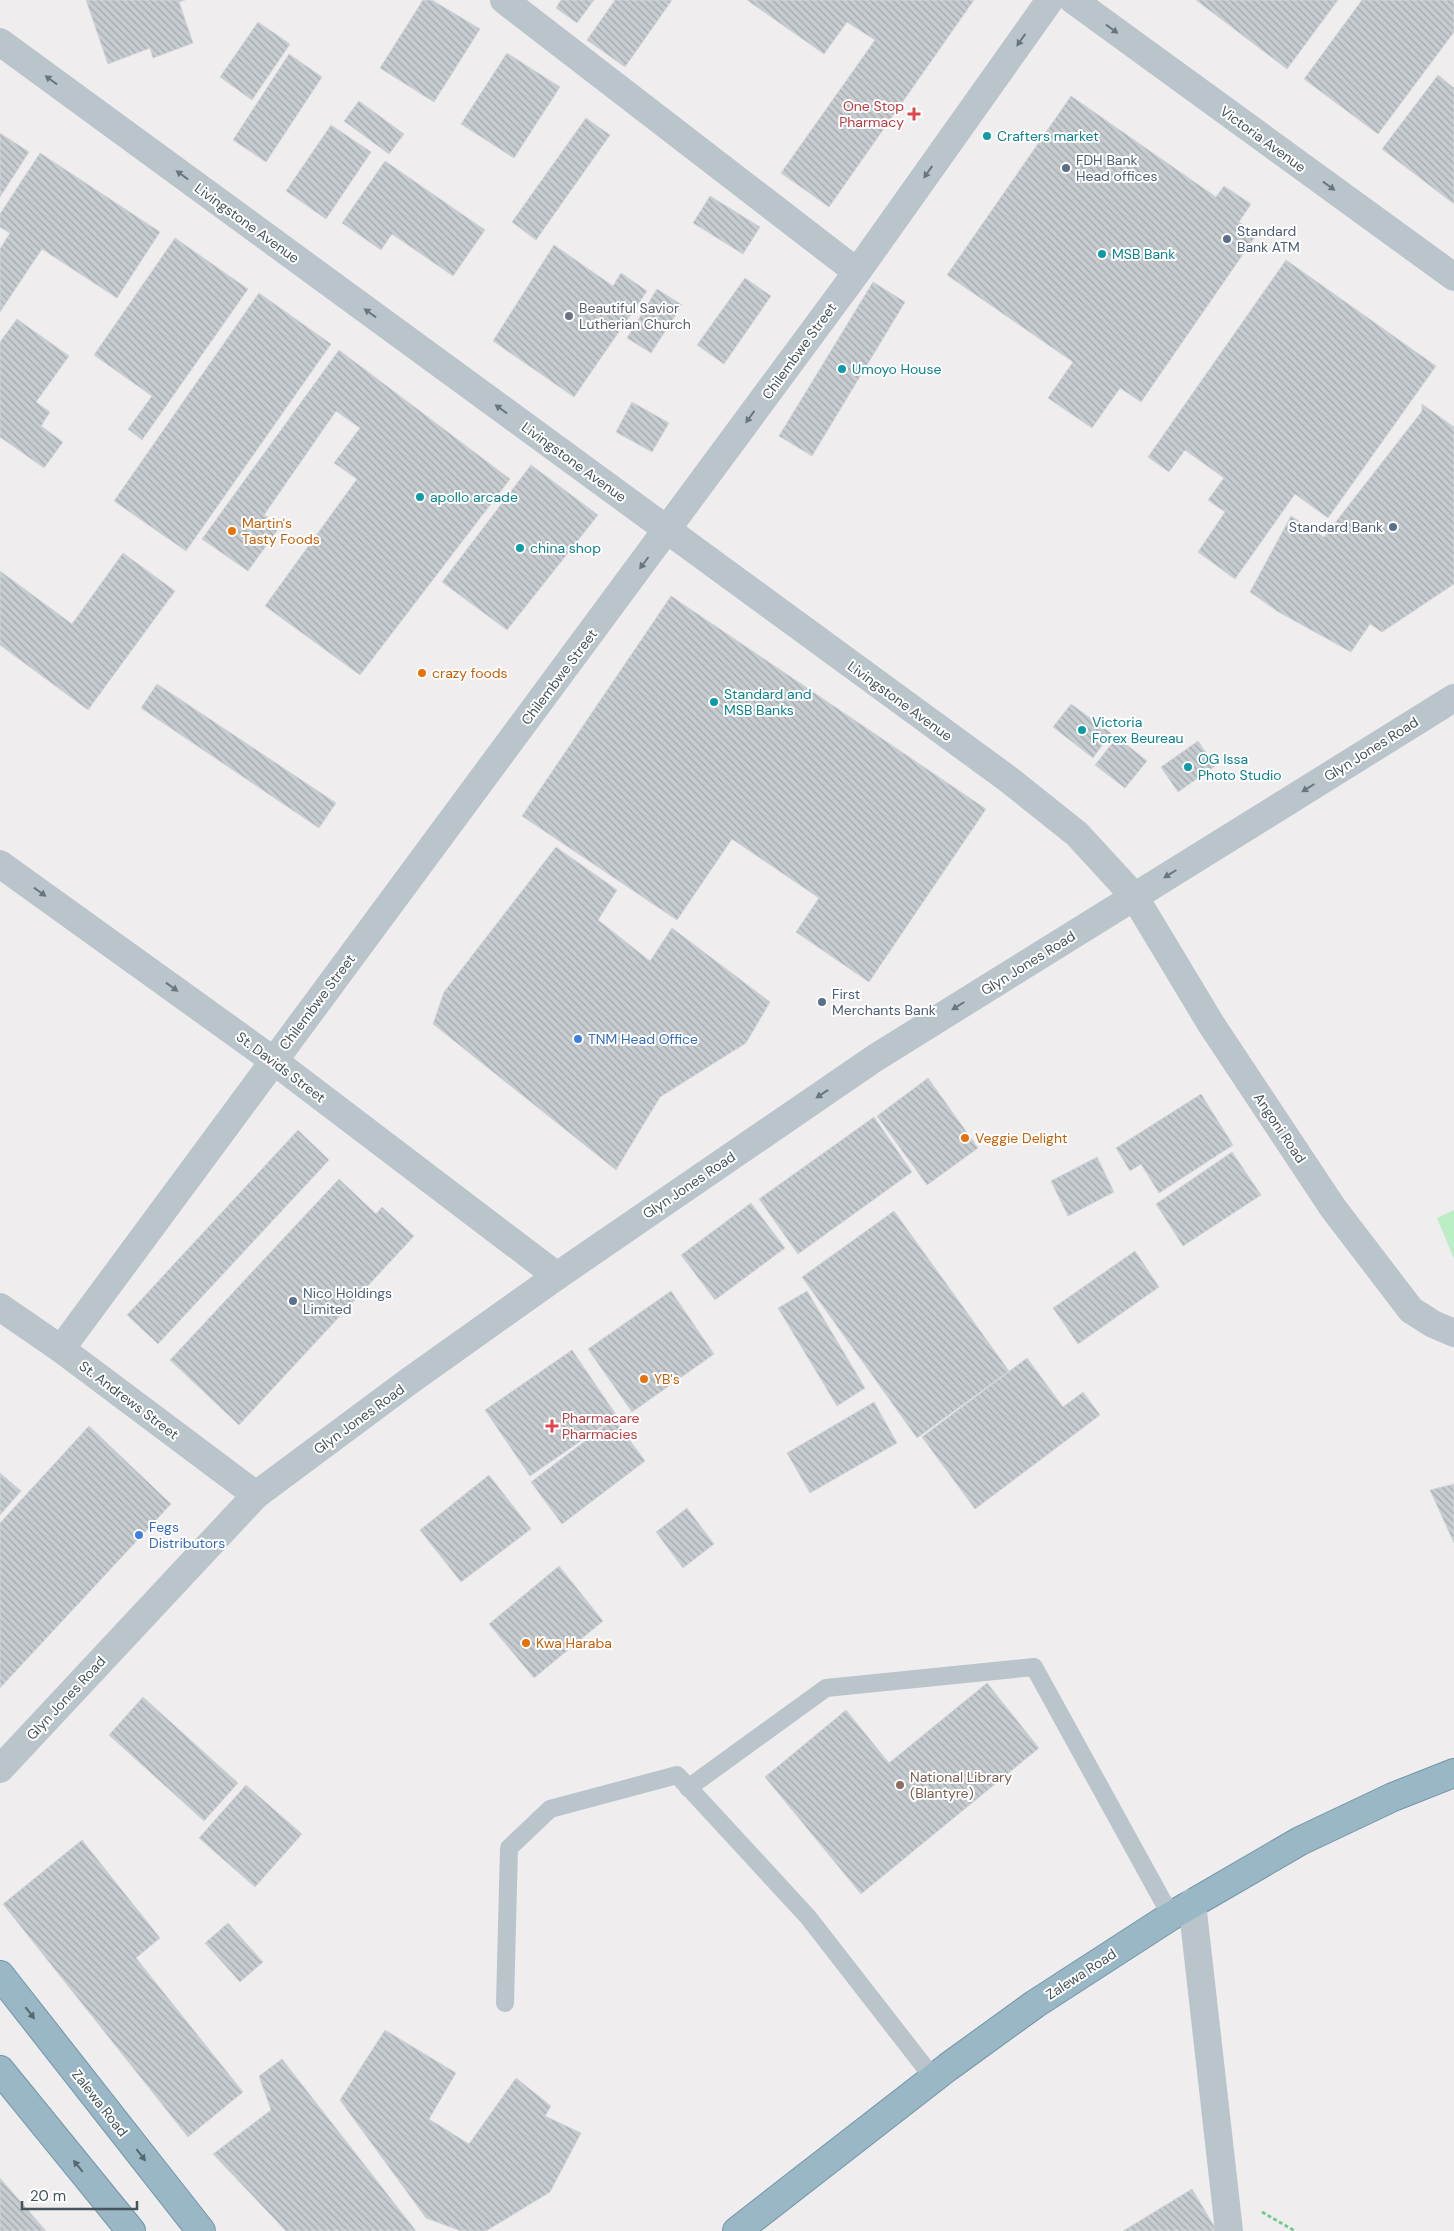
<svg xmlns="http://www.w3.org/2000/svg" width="1454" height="2231" font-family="'DM Sans',sans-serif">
<defs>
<pattern id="building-back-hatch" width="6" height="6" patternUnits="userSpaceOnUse" patternTransform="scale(1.25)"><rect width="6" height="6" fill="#c7ccd0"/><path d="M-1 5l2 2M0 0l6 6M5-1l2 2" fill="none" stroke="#a3a8ac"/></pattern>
</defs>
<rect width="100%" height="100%" fill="#f0edee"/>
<path fill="#bbeec5" d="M1454,1210V1259L1437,1218Z"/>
<path fill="url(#building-back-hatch)" stroke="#d1d5d9" d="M86,0H185L179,2L193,43L153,58L150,48L108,64Z
M423,0H432L480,29L434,102L380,68Z
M561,0H594L577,23L556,8Z
M615,0H672L625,67L587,40Z
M747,0H974L829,207L781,173L875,40L847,22L824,54Z
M1196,0H1338L1287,69Z
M1362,0H1454V32L1378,134L1304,79Z
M258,22L290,44L252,100L220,77Z
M507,53L560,87L514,158L461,124Z
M289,54L322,77L266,162L233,140Z
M1438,75L1454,88V204L1382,149Z
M1071,96L1216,197L1224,186L1251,204L1239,222L1257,234L1141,402L1120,388L1092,428L1048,398L1073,362L947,275Z
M359,101L404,134L389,154L344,121Z
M586,118L610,135L536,240L512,222Z
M331,125L371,152L326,219L286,191Z
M0,133L29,152L0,197Z
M40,153L160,232L117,298L42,249L0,312V249L10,233L0,227V214Z
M385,161L485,230L453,276L392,234L381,250L342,223Z
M710,196L760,227L743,254L693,223Z
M175,238L248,289L142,440L128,429L152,396L94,355Z
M554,245L613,286L621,273L647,291L574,397L493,341Z
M1286,260L1436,366L1328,518L1295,494L1235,579L1198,552L1225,512L1208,500L1224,478L1185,450L1169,472L1148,457Z
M745,278L771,296L724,364L697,345Z
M873,282L905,302L812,456L779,436Z
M657,289L682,305L651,353L627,338Z
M259,293L331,344L186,551L114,501Z
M17,319L69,356L36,402L50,412L41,426L63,442L44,468L0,437V342Z
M339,350L510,479L360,675L265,606L357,479L334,463L360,428L336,411L264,515L281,525L248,571L202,539Z
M632,402L669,423L652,452L616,432Z
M1422,404L1454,427V584L1382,632L1370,624L1351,652L1277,611L1250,592L1291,516L1324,537L1422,411Z
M531,465L598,515L507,630L442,582Z
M123,553L175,591L88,710L0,645V571L72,624Z
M671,596L986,809L869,982L796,932L819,898L732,839L677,920L522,816Z
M157,684L336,803L319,828L141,708Z
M1071,704L1111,733L1093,758L1053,727Z
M1117,737L1147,761L1125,788L1095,765Z
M1198,741L1215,766L1178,792L1161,767Z
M556,847L617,890L598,920L650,961L672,928L770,1002L746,1043L660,1097L616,1170L433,1024L444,992Z
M928,1078L978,1148L927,1185L877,1116Z
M1201,1094L1233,1145L1159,1193L1141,1164L1130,1171L1116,1148Z
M874,1117L912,1172L798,1254L759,1199Z
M298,1130L329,1160L158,1344L127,1315Z
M1232,1152L1261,1195L1183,1246L1156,1204Z
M1097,1157L1114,1192L1068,1216L1051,1181Z
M339,1179L376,1214L382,1207L414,1236L239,1425L170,1360Z
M751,1203L785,1248L715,1300L681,1255Z
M894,1211L1009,1371L917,1438L802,1277Z
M1135,1251L1159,1287L1078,1344L1053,1308Z
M671,1291L714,1354L632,1412L588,1349Z
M807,1291L865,1388L837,1406L778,1308Z
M572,1350L617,1416L530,1476L485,1410Z
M1027,1358L1063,1407L1083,1392L1100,1415L975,1509L922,1437Z
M874,1402L897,1443L810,1493L787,1453Z
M614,1419L645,1461L562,1524L531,1482Z
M89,1426L171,1504L0,1688V1523Z
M0,1473L21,1491L0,1515Z
M489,1475L531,1529L461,1582L420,1530Z
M1454,1484V1543L1430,1490Z
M687,1508L714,1544L683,1568L656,1532Z
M559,1566L603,1621L534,1678L489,1624Z
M987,1683L1039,1748L861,1894L765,1777L846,1710L889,1763Z
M143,1697L238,1783L204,1821L109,1735Z
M246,1785L302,1834L255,1887L199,1838Z
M82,1840L160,1938L136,1958L243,2092L188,2137L3,1904Z
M228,1923L263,1962L240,1982L205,1943Z
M385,2030L456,2073L429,2119L469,2144L516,2078L551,2106L545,2116L581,2133L550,2192L486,2231H461L426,2218L340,2100Z
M282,2059L416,2231H286L213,2154L271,2110L259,2076Z
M0,2178L46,2231H0Z
M1192,2189L1217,2231H1123Z"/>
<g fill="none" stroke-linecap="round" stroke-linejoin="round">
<defs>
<path id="trunk" d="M0,1975L201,2231
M0,2070L131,2231
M737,2231L948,2067L1035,2004L1171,1916L1300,1841L1393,1797L1454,1773"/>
</defs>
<use href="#trunk" stroke="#7096a9" stroke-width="30"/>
<path stroke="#73cc8f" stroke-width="3" stroke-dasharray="4 2.5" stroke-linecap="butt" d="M1262,2212L1295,2231"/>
<path stroke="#b9c5cb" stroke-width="18" d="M688,1788L826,1688L1034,1667L1171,1916
M505,2003L509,1848L550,1809L677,1775L808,1917L934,2079"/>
<path stroke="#b9c5cb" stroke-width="28" d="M504,0L857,272
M1073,0L1454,277
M0,42L1008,779L1077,834L1134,896L1211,1024L1333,1208L1411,1310L1433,1324L1454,1333
M0,864L274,1061L557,1276
M0,1307L61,1349L256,1495
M61,1349L857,272L1050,0
M1192,1903L1229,2231"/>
<path stroke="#b9c5cb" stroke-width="28" d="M0,1769L256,1495L408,1382L557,1276L875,1058L1454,698"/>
<use href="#trunk" stroke="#99b7c5" stroke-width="28"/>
</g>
<defs><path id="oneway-solid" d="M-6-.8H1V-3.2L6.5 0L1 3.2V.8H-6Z" transform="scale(1.25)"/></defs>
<g fill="#68777d">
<use href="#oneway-solid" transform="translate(1112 29) rotate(36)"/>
<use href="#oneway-solid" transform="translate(1021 40) rotate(125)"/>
<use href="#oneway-solid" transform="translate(51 80) rotate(-144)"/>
<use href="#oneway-solid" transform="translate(928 172) rotate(125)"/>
<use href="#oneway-solid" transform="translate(182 175) rotate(-144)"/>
<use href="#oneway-solid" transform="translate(1329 186) rotate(36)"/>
<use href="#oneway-solid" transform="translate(370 313) rotate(-144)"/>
<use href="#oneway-solid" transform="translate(501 409) rotate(-144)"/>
<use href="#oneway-solid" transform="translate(750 417) rotate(126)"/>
<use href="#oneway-solid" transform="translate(644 563) rotate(127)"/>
<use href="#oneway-solid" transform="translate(1308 788) rotate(148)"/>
<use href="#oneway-solid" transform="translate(1170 874) rotate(148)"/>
<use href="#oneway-solid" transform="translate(40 892) rotate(36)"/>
<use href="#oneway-solid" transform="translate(172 987) rotate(36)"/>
<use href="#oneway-solid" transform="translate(958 1006) rotate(148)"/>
<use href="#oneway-solid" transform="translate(822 1094) rotate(146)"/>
</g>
<g fill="#576970">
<use href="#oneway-solid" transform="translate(30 2013) rotate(52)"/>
<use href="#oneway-solid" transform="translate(141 2155) rotate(52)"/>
<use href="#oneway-solid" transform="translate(78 2166) rotate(-129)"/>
</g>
<g fill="#e0444e" stroke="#fff" stroke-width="2">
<path d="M911.5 106.5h5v5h5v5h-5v5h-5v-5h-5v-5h5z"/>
<path d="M549.5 1418.5h5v5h5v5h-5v5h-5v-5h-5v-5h5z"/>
</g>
<g fill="#0f9aa8" stroke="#fff" stroke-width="2">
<circle cx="987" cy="136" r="5"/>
<circle cx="1102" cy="254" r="5"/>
<circle cx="842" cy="369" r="5"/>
<circle cx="420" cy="497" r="5"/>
<circle cx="520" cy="548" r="5"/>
<circle cx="714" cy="702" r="5"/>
<circle cx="1082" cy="730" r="5"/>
<circle cx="1188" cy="767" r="5"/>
</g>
<g fill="#5c6f8a" stroke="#fff" stroke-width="2">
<circle cx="1066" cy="168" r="5"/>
<circle cx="1227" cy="239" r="5"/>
<circle cx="1393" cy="527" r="5"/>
<circle cx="822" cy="1002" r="5"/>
<circle cx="293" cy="1301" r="5"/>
</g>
<circle fill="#6b7280" stroke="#fff" stroke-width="2" cx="569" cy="316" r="5"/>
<g fill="#e8710a" stroke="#fff" stroke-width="2">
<circle cx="232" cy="531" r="5"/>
<circle cx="422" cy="673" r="5"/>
<circle cx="965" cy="1138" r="5"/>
<circle cx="644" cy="1379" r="5"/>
<circle cx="526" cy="1643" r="5"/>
</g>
<g fill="#3f7fe0" stroke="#fff" stroke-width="2">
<circle cx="578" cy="1039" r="5"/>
<circle cx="139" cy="1535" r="5"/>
</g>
<circle fill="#8d6e63" stroke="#fff" stroke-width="2" cx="900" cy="1785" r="5"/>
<g text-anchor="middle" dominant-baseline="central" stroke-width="4" stroke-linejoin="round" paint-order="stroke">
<g font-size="14" fill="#be3a42" stroke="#fff" text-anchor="end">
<text x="904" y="106">One Stop<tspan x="904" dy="16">Pharmacy</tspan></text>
<text x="562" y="1418" text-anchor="start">Pharmacare<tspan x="562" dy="16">Pharmacies</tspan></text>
</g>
<g font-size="14" fill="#0d838f" stroke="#fff" text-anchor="start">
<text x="997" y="136">Crafters market</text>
<text x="1112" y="254">MSB Bank</text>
<text x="852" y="369">Umoyo House</text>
<text x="430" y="497">apollo arcade</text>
<text x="530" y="548">china shop</text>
<text x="724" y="694">Standard and<tspan x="724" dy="16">MSB Banks</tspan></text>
<text x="1092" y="722">Victoria<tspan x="1092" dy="16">Forex Beureau</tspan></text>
<text x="1198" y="759">OG Issa<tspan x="1198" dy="16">Photo Studio</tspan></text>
</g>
<g font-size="14" fill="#46555b" stroke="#fff">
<text transform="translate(1263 139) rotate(36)">Victoria Avenue</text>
<text transform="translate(247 223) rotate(36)">Livingstone Avenue</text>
<text transform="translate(799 351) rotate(-54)">Chilembwe Street</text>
<text transform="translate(574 462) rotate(36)">Livingstone Avenue</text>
<text transform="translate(559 677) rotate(-53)">Chilembwe Street</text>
<text transform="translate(900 701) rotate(36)">Livingstone Avenue</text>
<text transform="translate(1371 749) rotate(-32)">Glyn Jones Road</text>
<text transform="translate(1028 963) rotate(-32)">Glyn Jones Road</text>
<text transform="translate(317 1002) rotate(-53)">Chilembwe Street</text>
<text transform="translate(281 1067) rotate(37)">St. Davids Street</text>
<text transform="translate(1280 1128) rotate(56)">Angoni Road</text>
<text transform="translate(689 1185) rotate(-34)">Glyn Jones Road</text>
<text transform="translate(129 1400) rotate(37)">St. Andrews Street</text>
<text transform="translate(359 1419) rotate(-36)">Glyn Jones Road</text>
<text transform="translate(66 1698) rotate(-47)">Glyn Jones Road</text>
<text transform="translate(1081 1974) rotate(-33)">Zalewa Road</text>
<text transform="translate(100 2103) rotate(52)">Zalewa Road</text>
</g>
<g font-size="14" fill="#4e5e75" stroke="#fff" text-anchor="start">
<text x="1076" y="160">FDH Bank<tspan x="1076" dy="16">Head offices</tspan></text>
<text x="1237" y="231">Standard<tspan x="1237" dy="16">Bank ATM</tspan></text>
<text x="1383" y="527" text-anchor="end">Standard Bank</text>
<text x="832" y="994">First<tspan x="832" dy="16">Merchants Bank</tspan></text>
<text x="303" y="1293">Nico Holdings<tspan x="303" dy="16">Limited</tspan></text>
</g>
<g font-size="14" fill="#5b616d" stroke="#fff" text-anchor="start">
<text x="579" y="308">Beautiful Savior<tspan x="579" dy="16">Lutherian Church</tspan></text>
</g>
<g font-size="14" fill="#c56008" stroke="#fff" text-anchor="start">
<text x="242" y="523">Martin's<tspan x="242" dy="16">Tasty Foods</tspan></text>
<text x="432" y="673">crazy foods</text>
<text x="975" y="1138">Veggie Delight</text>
<text x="654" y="1379">YB's</text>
<text x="536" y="1643">Kwa Haraba</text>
</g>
<g font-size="14" fill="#366cbe" stroke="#fff" text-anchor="start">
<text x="588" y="1039">TNM Head Office</text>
<text x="149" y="1527">Fegs<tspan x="149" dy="16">Distributors</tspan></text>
</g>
<g font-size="14" fill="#785e54" stroke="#fff" text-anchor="start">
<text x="910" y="1777">National Library<tspan x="910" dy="16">(Blantyre)</tspan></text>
</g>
</g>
<path d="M22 2201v8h115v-8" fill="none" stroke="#46555b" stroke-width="2.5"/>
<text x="30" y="2201" font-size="15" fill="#46555b" stroke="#ffffff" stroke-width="4" paint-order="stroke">20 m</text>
</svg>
